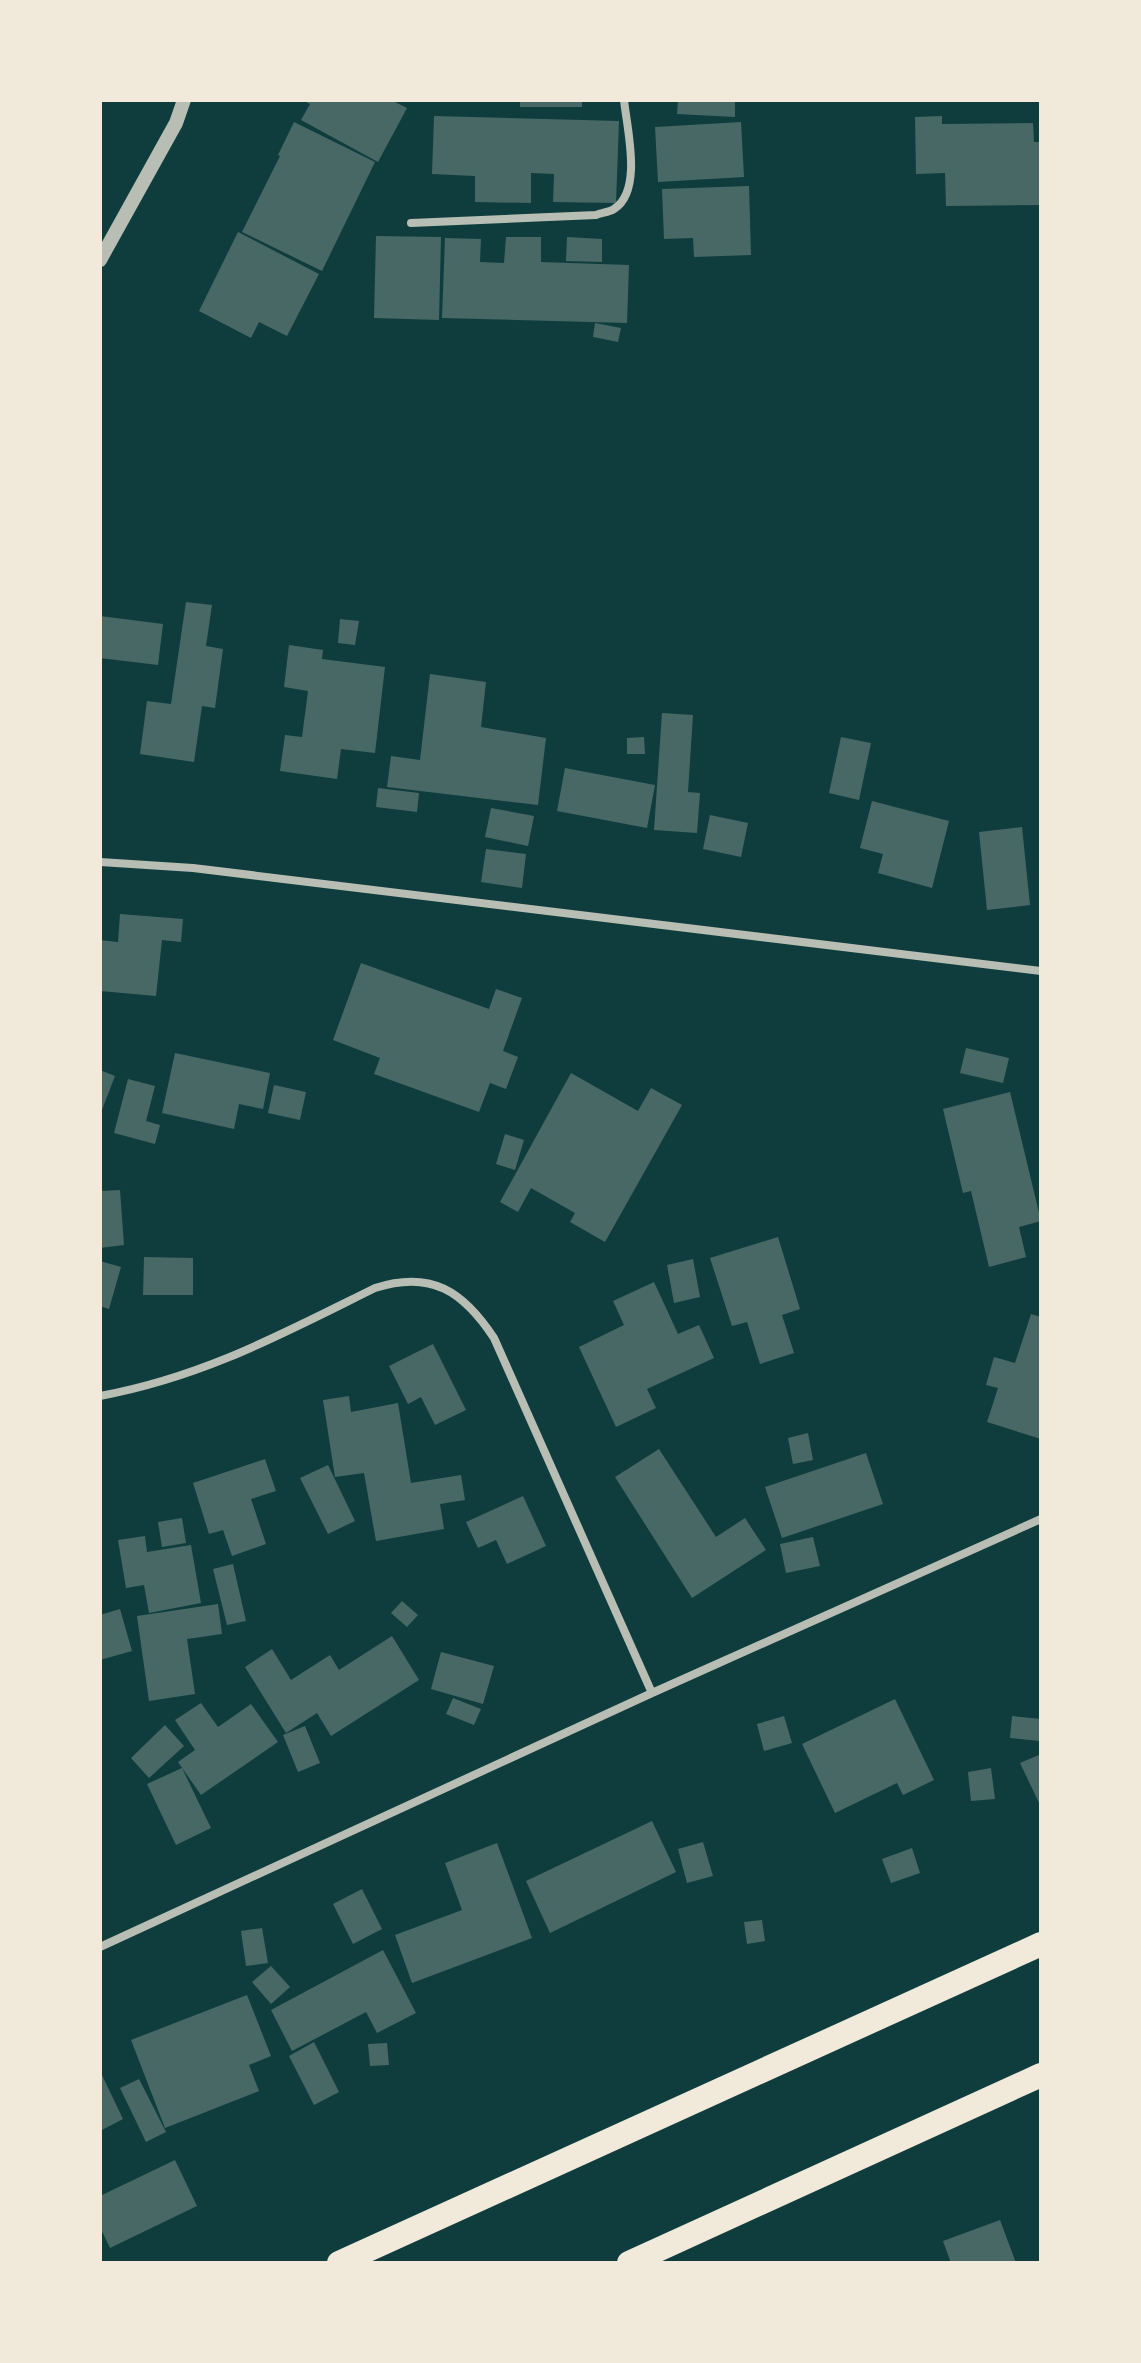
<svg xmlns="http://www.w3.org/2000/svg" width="1141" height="2363" font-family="'DM Sans',sans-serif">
<rect width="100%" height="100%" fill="#0f3d3e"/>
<path fill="#486865" d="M307,100H391L407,108L378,162L301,120L310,104L306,102Z
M520,100H582V107H520Z
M678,100H735V117L677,114Z
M434,116L619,121L616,203L553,202L554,174L531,173V203L475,202V176L432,174Z
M942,116V124L1033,123L1034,142H1041V205L946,206L945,173L916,174L915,117Z
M294,122L375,162L322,271L242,232L280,156L278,155Z
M741,122L744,177L658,182L655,127Z
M749,186L751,255L694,257L693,238L664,239L662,189Z
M238,232L319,274L287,336L259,322L251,338L199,311Z
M376,236L441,237L439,320L374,318Z
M506,237H541V262L629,265L627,323L442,318L445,238L481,239L480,262L504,263Z
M567,237L602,239V262L566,261Z
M595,323L621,328L618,342L593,337Z
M186,602L212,605L206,646L223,649L215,708L202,706L194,762L140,754L147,701L171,704Z
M100,616L163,624L158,665L100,658Z
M340,619L359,621L355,645L338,643Z
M289,645L323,650L322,659L385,667L375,753L341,749L337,779L280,771L285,735L302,737L308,691L284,687Z
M430,674L486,682L481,727L546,738L538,805L387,787L391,756L420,760Z
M662,713L693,715L688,792L700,793L697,833L654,830Z
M644,737L645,754H627V738Z
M841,737L871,743L859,800L829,793Z
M565,768L655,785L647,828L557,811Z
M378,788L419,793L417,812L376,807Z
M872,801L949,821L932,888L878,873L883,854L860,848Z
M491,808L534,816L528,846L485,837Z
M710,815L748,823L741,857L703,849Z
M1022,827L1030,905L987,910L979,832Z
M486,849L526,854L522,888L481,882Z
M120,914L183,919L181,942L162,940L156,996L100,991V940L118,942Z
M361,963L489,1009L496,989L522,998L503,1051L518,1057L506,1089L490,1083L479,1112L374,1074L380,1058L333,1040Z
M966,1048L1009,1058L1003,1083L960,1073Z
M175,1053L270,1073L263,1109L239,1104L234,1129L162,1113Z
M100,1070L115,1076L100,1115Z
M571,1073L638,1111L651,1088L682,1105L605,1242L570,1222L575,1213L531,1188L518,1212L500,1202Z
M128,1079L155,1086L146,1121L160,1125L155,1144L114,1133Z
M274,1085L306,1092L300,1120L268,1113Z
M1010,1092L1041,1221L1019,1227L1026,1257L989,1267L971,1191L963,1193L943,1109Z
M505,1134L524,1140L515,1170L496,1164Z
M120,1190L124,1245L100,1248V1191Z
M778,1237L800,1309L782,1315L794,1353L760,1364L747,1322L732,1326L710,1258Z
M144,1257L193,1258V1295H143Z
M693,1259L700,1297L674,1303L667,1265Z
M100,1261L121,1267L109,1309L100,1306Z
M654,1282L678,1334L699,1325L714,1358L647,1389L656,1408L616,1427L579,1347L624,1325L613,1301Z
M1031,1314L1041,1317V1439L987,1422L998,1388L986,1385L994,1357L1015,1363Z
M433,1344L466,1410L435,1425L421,1397L408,1404L389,1366Z
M349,1396L351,1412L398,1403L411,1483L461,1475L465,1500L440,1504L444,1529L376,1541L364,1473L335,1477L323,1400Z
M808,1433L813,1460L793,1464L788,1438Z
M659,1449L716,1537L745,1518L766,1550L692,1598L615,1477Z
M866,1453L883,1504L782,1538L765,1487Z
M265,1459L276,1491L251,1499L266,1544L232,1556L223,1530L209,1534L193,1483Z
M328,1465L355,1521L328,1534L300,1478Z
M523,1496L546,1546L507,1564L496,1540L478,1548L466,1522Z
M182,1518L186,1543L162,1547L158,1522Z
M145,1536L147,1552L191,1545L201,1603L149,1613L144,1585L126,1588L118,1540Z
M813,1537L820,1566L786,1573L780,1544Z
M233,1564L246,1621L227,1625L213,1569Z
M402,1601L418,1615L407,1627L391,1613Z
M218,1604L222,1634L187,1639L195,1694L149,1701L137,1616Z
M120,1609L132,1651L100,1660V1615Z
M392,1636L419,1680L331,1736L317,1713L286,1733L245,1667L272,1649L291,1680L330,1655L339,1670Z
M441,1652L494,1666L483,1704L431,1689Z
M453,1698L481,1709L474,1725L446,1714Z
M895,1699L934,1780L903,1795L897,1783L835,1813L802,1744Z
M201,1703L218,1727L251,1704L278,1742L201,1795L178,1762L195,1750L175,1720Z
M784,1716L792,1743L764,1751L757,1724Z
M1012,1716L1041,1719L1039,1741L1010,1738Z
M165,1725L184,1746L149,1778L131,1758Z
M305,1726L320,1763L298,1772L283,1735Z
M1041,1754V1807L1020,1763Z
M182,1768L211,1828L176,1845L147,1784Z
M991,1768L995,1799L971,1801L968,1772Z
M652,1821L676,1872L550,1933L526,1881Z
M703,1842L713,1876L687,1883L678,1849Z
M497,1843L532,1938L412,1983L395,1935L462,1910L445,1863Z
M912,1848L920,1873L891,1883L882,1859Z
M362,1889L382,1929L353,1944L333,1904Z
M762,1920L765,1941L747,1944L744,1922Z
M262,1928L268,1963L246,1966L241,1931Z
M383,1950L416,2013L377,2033L366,2012L292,2051L271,2010Z
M271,1966L290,1987L271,2004L252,1982Z
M247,1995L271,2056L249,2065L259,2091L165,2128L131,2040Z
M314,2042L339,2092L314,2105L289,2056Z
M387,2043L389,2065L370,2066L368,2044Z
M100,2071L123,2119L100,2131Z
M139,2079L166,2132L146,2142L120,2088Z
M175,2160L197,2206L110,2248L100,2227V2196Z
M1000,2220L1016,2263H951L943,2241Z"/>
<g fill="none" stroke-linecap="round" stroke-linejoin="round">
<path stroke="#b8beb3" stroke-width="8" d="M411,223L596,215C601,213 610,212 614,209C643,191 627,129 624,100
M100,862L193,868L1041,971
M100,1396C203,1377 282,1334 375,1288C431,1270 463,1291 494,1338L652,1693
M100,1947L652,1693L1041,1519"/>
<path stroke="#b8beb3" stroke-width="14" d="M100,260L176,123L184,100"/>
<path stroke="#f1e9da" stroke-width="24" d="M339,2263L1041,1944
M629,2263L1041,2075"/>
</g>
<rect width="1141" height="2363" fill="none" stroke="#f1e9da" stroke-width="204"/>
</svg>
